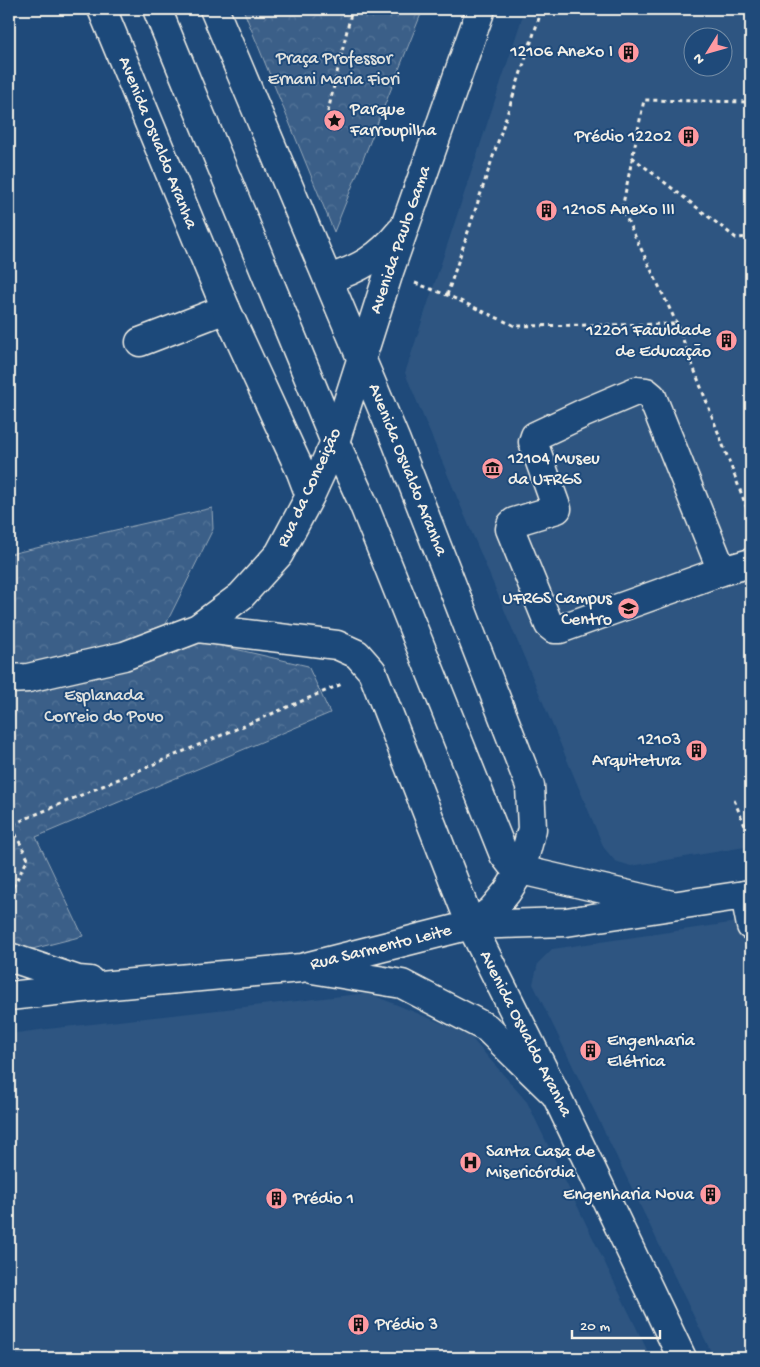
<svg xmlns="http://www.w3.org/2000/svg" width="760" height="1367" font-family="'Gochi Hand',sans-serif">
<defs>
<pattern id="forest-crowns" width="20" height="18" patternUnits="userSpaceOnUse" patternTransform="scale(1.25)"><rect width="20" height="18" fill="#3a5f88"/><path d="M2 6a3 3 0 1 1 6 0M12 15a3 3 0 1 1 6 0" fill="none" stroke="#577699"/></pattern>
</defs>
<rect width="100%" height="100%" fill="#1f4a7a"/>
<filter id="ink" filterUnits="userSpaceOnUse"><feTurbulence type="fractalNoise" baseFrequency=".02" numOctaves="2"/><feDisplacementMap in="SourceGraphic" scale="10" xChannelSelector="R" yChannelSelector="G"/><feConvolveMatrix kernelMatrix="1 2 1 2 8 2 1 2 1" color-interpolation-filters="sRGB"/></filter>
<g filter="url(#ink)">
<path fill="#2d5581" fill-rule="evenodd" d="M525,9H751V846L631,866L615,861L604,848L405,373ZM692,38H722V68H692Z
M751,920V1358H714L533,984L538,963L552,949Z
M368,993L468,1034L527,1102L651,1358H9V1034L47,1029Z"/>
<path fill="url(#forest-crowns)" stroke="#97a8b8" d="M243,9H423L334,232Z
M212,508L213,529L162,632L308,666L330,713L36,837L83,936L9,955V563L11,561L10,554Z"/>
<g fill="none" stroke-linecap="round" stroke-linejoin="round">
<defs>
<path id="minor" d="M157,9L335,442L363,503L504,855L511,864L521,870L672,905
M140,342L226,309
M722,571L652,397L646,392L636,391L584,413L535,436L533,442L557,509L514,522L511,525L510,529L549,625L554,629H560L722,571L751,563
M745,895L751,926
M471,925L556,1095L682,1358"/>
<path id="major" d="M102,9L226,309L301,472L310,496
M214,9L396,441L530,786L532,829L521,870L507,892L492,910L479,920L471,925
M328,279C359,269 379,258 400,232
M198,628L337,645L357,654L372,671L471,925
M9,679L28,678L124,656L198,628L241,596L279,554L310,496L335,442L389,272L481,9
M9,957L78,980L90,981
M312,969L402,984L487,1028L556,1095
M9,996L111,985L301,968L471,925L566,922L751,894"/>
</defs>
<use href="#minor" stroke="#f4f1e8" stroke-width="31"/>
<use href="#major" stroke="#f4f1e8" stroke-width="31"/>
<path stroke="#f4f1e8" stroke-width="3" stroke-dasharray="4 4" stroke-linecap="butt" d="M326,120L352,9
M632,157L736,238L751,237
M415,283L447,295L515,326L677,324L751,519
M447,295L542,9
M677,324L622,209L644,100L751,102
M734,800L751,840
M9,819L11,825
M9,894L28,859L11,825L344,683"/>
<use href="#minor" stroke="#1f4a7a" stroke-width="28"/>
<use href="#major" stroke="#1f4a7a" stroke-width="28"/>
</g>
</g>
<defs>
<symbol id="building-disc" viewBox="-11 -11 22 22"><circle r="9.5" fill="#ff9aa2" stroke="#1f4a7a"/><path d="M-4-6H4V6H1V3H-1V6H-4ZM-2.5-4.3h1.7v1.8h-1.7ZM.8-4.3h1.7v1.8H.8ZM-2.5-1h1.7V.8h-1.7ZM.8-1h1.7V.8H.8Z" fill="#111"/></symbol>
<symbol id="sight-disc" viewBox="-11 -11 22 22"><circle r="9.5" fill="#ff9aa2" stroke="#1f4a7a"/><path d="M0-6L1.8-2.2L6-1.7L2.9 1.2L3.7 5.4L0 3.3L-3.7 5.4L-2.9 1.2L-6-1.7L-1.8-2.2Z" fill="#111"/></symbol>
<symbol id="museum-disc" viewBox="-11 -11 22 22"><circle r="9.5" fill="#ff9aa2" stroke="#1f4a7a"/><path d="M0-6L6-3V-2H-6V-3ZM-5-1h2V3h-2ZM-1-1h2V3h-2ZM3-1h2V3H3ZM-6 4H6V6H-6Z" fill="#111"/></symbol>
<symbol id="university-disc" viewBox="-11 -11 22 22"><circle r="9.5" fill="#ff9aa2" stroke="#1f4a7a"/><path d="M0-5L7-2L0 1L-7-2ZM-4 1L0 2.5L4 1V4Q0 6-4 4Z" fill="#111"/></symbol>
<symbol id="hospital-disc" viewBox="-11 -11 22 22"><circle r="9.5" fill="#ff9aa2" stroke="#1f4a7a"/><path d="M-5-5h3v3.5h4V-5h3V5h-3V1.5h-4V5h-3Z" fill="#111"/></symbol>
</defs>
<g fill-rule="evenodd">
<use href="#building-disc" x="616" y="40" width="25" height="25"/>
<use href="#sight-disc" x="322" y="108" width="25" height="25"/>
<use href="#building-disc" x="676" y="124" width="25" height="25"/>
<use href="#building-disc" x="534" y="198" width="25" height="25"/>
<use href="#building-disc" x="714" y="328" width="25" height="25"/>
<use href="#museum-disc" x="480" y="456" width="25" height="25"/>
<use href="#university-disc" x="616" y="596" width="25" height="25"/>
<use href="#building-disc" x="684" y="738" width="25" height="25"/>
<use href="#building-disc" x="578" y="1038" width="25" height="25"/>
<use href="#hospital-disc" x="458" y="1150" width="25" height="25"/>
<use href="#building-disc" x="698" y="1182" width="25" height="25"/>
<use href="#building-disc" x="264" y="1186" width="25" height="25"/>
<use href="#building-disc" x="346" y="1312" width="25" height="25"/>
</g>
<g text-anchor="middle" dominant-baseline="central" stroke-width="4" stroke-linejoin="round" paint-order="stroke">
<g font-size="18" fill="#f4f1e8" stroke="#1f4a7a" text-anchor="start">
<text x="613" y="52" text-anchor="end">12106 Anexo I</text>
<text x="350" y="110">Parque<tspan x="350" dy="21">Farroupilha</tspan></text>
<text x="672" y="137" text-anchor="end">Prédio 12202</text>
<text x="563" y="210">12105 Anexo III</text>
<text x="711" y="331" text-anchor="end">12201 Faculdade<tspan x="711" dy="21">de Educação</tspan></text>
<text x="508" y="459">12104 Museu<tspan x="508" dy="21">da UFRGS</tspan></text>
<text x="612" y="599" text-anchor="end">UFRGS Campus<tspan x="612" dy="21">Centro</tspan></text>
<text x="681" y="740" text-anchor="end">12103<tspan x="681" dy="21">Arquitetura</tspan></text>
<text x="607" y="1041">Engenharia<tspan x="607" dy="21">Elétrica</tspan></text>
<text x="486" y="1152">Santa Casa de<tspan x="486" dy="21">Misericórdia</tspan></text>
<text x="694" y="1195" text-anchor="end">Engenharia Nova</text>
<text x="293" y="1199">Prédio 1</text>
<text x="375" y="1325">Prédio 3</text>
</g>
<g font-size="18" fill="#e1e2de" stroke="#1f4a7a">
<text x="334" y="59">Praça Professor<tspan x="334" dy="21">Ernani Maria Fiori</tspan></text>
<text x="104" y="696">Esplanada<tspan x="104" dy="21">Correio do Povo</tspan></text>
</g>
<g font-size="18" fill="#f4f1e8" stroke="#1f4a7a">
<text transform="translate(157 143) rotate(68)">Avenida Osvaldo Aranha</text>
<text transform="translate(401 240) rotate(-71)">Avenida Paulo Gama</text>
<text transform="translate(407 470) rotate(68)">Avenida Osvaldo Aranha</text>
<text transform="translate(310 488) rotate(-65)">Rua da Conceição</text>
<text transform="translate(381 948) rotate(-14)">Rua Sarmento Leite</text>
<text transform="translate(525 1034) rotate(63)">Avenida Osvaldo Aranha</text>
</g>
</g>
<rect width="760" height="1367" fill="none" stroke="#1f4a7a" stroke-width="30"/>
<rect x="15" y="15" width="730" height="1337" fill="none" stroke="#f4f1e8" stroke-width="2" filter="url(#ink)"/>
<g transform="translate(708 52) rotate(233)"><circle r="24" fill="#1f4a7a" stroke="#748da6"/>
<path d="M0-4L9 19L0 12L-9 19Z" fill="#ff9aa2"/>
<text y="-8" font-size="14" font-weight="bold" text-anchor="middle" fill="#f4f1e8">N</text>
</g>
<path d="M572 1330v8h88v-8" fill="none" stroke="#f4f1e8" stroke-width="2.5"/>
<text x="580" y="1330" font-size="15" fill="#f4f1e8" stroke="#1f4a7a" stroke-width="4" paint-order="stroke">20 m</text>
</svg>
